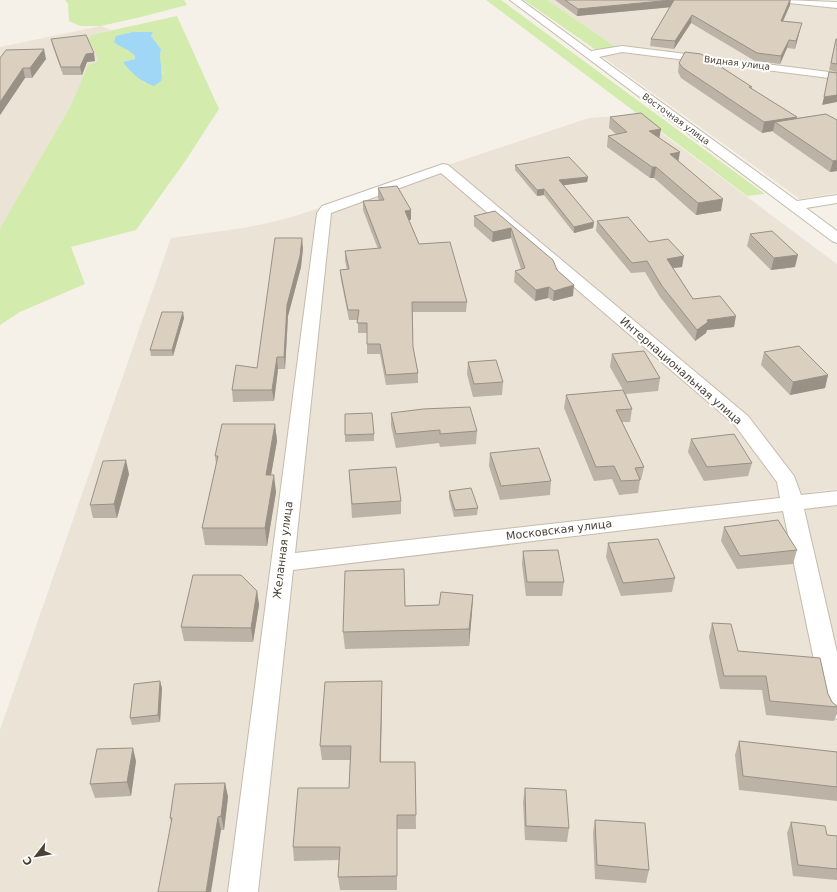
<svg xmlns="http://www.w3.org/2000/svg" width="837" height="892" font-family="'DejaVu Sans',sans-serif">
<rect width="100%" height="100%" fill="#f5f1e8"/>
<path fill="#eae3d6" d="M547,0H776L837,7V75L616,47Z
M101,26L111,30L95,34L90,46L97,52L98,61L88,65L70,107L0,228V47Z
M627,51L837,77V193L800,199L600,55Z
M637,115L837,264V489L812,492L818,507L837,505V892H0V730L171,238L243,228L268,223L295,216L589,118Z"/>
<path fill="#d3ecae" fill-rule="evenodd" d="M65,0H184L187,5L141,17L101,26H80L69,21L68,4Z
M486,0H501L765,194L747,196Z
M524,0H547L616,47L596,50Z
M177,16L219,109L186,160L136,230L71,247L85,284L20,312L0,325V228L70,107L88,65L98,61C97,51 91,47 87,38L95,34ZM132,32H153L151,36L161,49L159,61L163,74L145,83L123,62L135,59V56L116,37Z"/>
<path fill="#a1d7f6" d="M132,32H153L151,36L161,49C158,61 164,70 161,81L154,86C141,82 131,73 123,62L135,59V56C129,49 121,48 114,42L116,36Z"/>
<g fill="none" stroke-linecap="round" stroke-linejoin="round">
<defs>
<path id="street" d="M510,0H521L591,51L622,46L837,73V79L622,52L599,57L797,201L837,195V203L806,208L837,231V243L832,241Z
M784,0L837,2V8L789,3Z
M443,164L448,165L748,416L794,476L801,495L837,491V505L804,509L837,652V719L828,715L824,708L783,511L293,570L258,892H228L317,213L322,206ZM441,173L734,424L777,482L780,498L295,553L331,213Z"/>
</defs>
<use href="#street" stroke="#c5bbad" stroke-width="2"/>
<use href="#street" fill="#fff" fill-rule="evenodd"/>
</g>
<path fill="#bcb2a5" d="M555,0H791L790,5L783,21L800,30L795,49L787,48L780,64L755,61L691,23L674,49L650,46L651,39L670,7L577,16Z
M51,39L95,61L87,62L82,75H63L53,47Z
M836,39H837V72L829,70Z
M0,58L46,59L32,78H25L0,115Z
M679,63L751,89L797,117V118L826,114L837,171L830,172L773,132V131L762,133L681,78L678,72Z
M610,117L659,138L721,211L696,215L654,178H650L607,147L608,136L616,134L609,128Z
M515,165L588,177L587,182L563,185L594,222L593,228L574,233L544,195L537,196L515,170Z
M378,188L411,220H409L419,244L467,302L466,312H413V347L418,373V383L386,385L380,354H367V333H358V320H349L341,280L340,270L347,269L345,261V251L378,249L363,210V201L379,200L378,198Z
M495,211L557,270L573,296L553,301L548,298L535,301L514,282L515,271L521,269L511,238L492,242L474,226V216Z
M597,221L649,242L682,267L673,268L693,299L734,327L707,330L706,333L695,341L660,297L645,272L631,273L596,231Z
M750,234L795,267L771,270L747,246Z
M303,248L301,267L288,316L285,369H278L274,401L233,402L232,390L257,368Z
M184,318L173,356H151L150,350Z
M764,352L828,375L825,388L790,395L761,365Z
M612,354L660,378L658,391L626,394L632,409L630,422H622L644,467L641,480H640L638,493L619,495L612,479L594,481L564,408L566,395L623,390L610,367Z
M468,362L503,382L502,395L473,397L467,374Z
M391,413L477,431L476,444L440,447L439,443L396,448L391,426Z
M275,424L277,441L271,475L276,492L267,546L205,545L202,528L216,464L215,456Z
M374,434V441L345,442V435Z
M691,439L752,463L748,476L704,481L688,452Z
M490,453L551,481L550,495L500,500L489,466Z
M349,470L401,501V514L352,518Z
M129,474L117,518H93L90,505Z
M449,491L478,508L477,515L454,517L449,498Z
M724,527L797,550L793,564L737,569L721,541Z
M608,543L675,578L672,592L621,596L606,557Z
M523,551L564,582L562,596H526L522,564Z
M257,591L259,605L253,642L184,641L181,627Z
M473,595L472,612L469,646L345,649L343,632L405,606L439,605Z
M712,623L738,651L828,694L832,702L837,706V714L834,721L766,715L762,690L720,689L709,637Z
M162,688L160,722L132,725L130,718Z
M382,695L381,762H415L416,829H397V890H340L338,877L339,860L294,861L293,847L349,788L350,760H322L320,746Z
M739,741L837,752V801L739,790L735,755Z
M136,761L131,796L95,798L90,784Z
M225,783L228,797L224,830H221L171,822L170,818Z
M525,788L569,828L567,842L525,840L523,802Z
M595,820L649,870L646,883L595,879L593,833Z
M791,822L827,835L837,836V880L793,876L787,833Z"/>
<path fill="#999186" d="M674,0L673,7L577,16L578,9Z
M790,0V5L780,28L781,21Z
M692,15L691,23L674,49L675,41Z
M802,23L800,30L795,49L796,41Z
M789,40L787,48L780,64L781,56Z
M44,49L46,59L32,78L30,68Z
M94,53L95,61L87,62L82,75L80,67L86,54Z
M23,68L25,78L0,115V102Z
M837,95V102L822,105L824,97Z
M797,117L795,128L775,122L773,131L762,133L764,122Z
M661,129L659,140L649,131Z
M680,152L678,163L670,154Z
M837,160V171L830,172L833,161Z
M652,167H656L654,178H650Z
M588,177L587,182L559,186V180Z
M544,189V195L537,196V190Z
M723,199L721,211L696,215L698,203Z
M411,210V220H405V211Z
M594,222L593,228L574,233V227Z
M511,228V238L492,242L493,232Z
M302,238L303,248L301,267L288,316L285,369L284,357L287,305Z
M798,255L795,267L771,270L774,258Z
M684,256L682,267L665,269L667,259Z
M574,285L573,296L553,301L554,291Z
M549,287L548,298L535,301L536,290Z
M183,312L184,318L173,356L172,350Z
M736,316L734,327L707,330L706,333L695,341L697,330L707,320Z
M277,357L278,369L274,401L272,390Z
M828,375L825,388L790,395L793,382Z
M275,424L277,441L268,492L266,475Z
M126,460L129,474L117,518L114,504Z
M274,475L276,492L267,546L265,528Z
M257,591L259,605L253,642L251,628Z
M473,595L472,612L469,646V629Z
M160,681L162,688L160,722L158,715Z
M382,681V695L380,776V762Z
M133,748L136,761L131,796L127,782Z
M225,783L228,797L224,830L221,816Z
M218,817L221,830L211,892H206Z"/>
<path fill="#dbcfc0" stroke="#999186" d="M565,0H672L578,9Z
M674,0H790L781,21L802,23L796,41L789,40L781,56L757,53L692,15L675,41L651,39Z
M86,35L94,53L86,54L80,67H61L51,39Z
M836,39H837V64L831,63Z
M44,49L30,68H23L0,102V58L6,50Z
M685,52L701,54L752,87H749L797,117L764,122L683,68L679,63Z
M829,72L837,73V95L824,97Z
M641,113L661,129L649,131L680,152L670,154L723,199L698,203L656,167H652L608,136L627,132L610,117Z
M826,114L837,120V160L833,161L775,122Z
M569,157L588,177L559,180L594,222L574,227L544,189L537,190L515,165Z
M397,186L411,210L405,211L419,244L450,242L467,302H412L413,347L418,373L386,375L380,344H367V323H357L359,310H348L340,270L349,269L345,251L381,248L363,201L384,200L378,188Z
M495,211L553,260L557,270L574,285L554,291L549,287L536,290L515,271L525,268L511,228L493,232L474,216Z
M628,217L649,242L668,239L684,256L667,259L693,299L720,296L736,316L707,320L708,322L697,330L662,286L647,261L632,263L597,221Z
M772,231L798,255L774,258L750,234Z
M275,238H302L300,256L287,305L284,357H277L272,390H232L236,365L257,368Z
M162,312H183L172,350H150Z
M799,346L828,375L793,382L764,352Z
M644,351L660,378L627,382L612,354Z
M496,360L503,382L474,384L468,362Z
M623,390L632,409L616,410L644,467L635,468L640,480L621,481L614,466L596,467L566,395Z
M470,407L477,431L440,434V430L396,434L391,413L423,409Z
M372,413L374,434L345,435V414Z
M222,424H275L266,475H274L265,528H202L218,456H215Z
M734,434L752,463L707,467L691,439Z
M539,448L551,481L501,486L490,453Z
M126,460L114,504L90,505L103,461Z
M396,467L401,501L352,504L349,470Z
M471,488L478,508L455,510L449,491Z
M778,520L797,550L740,556L724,527Z
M658,539L675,578L623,583L608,543Z
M558,550L564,582H527L523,551Z
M404,569L405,606L439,605L441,592L473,595L469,629L343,632L345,571Z
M193,575H241L257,591L251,628L181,627Z
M712,623L731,624L738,651L820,658L828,694L832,702L837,706V707L770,701L766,676H724Z
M160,681L158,715L130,718L134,684Z
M382,681L380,762H415L416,815H397V876L338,877L340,847H293L298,788H349L351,746H320L325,682Z
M739,741L837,752V787L743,776Z
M133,748L127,782L90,784L97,749Z
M225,783L221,816L218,817L206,892H158L172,818H170L175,784Z
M525,788L566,790L569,828L526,826Z
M595,820L645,823L649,870L597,865Z
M791,822L825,826L827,835L837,836V869L798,865Z"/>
<g text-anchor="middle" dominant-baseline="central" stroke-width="4" stroke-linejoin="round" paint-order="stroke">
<g font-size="9" fill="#4a4136" stroke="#fff">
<text transform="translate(737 63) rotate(7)">Видная улица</text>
<text transform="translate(676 119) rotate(36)">Восточная улица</text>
</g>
<g font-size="11" fill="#4a4136" stroke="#fff">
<text transform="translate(681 371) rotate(41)">Интернациональная улица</text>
<text transform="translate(559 530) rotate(-7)">Московская улица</text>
<text transform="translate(283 550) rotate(-83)">Желанная улица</text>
</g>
</g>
<g transform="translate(36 856) rotate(239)" stroke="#ffffff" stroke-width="3" paint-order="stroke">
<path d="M0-3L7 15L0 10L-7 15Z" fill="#4a4136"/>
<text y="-6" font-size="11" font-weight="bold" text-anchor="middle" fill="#4a4136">С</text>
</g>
</svg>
